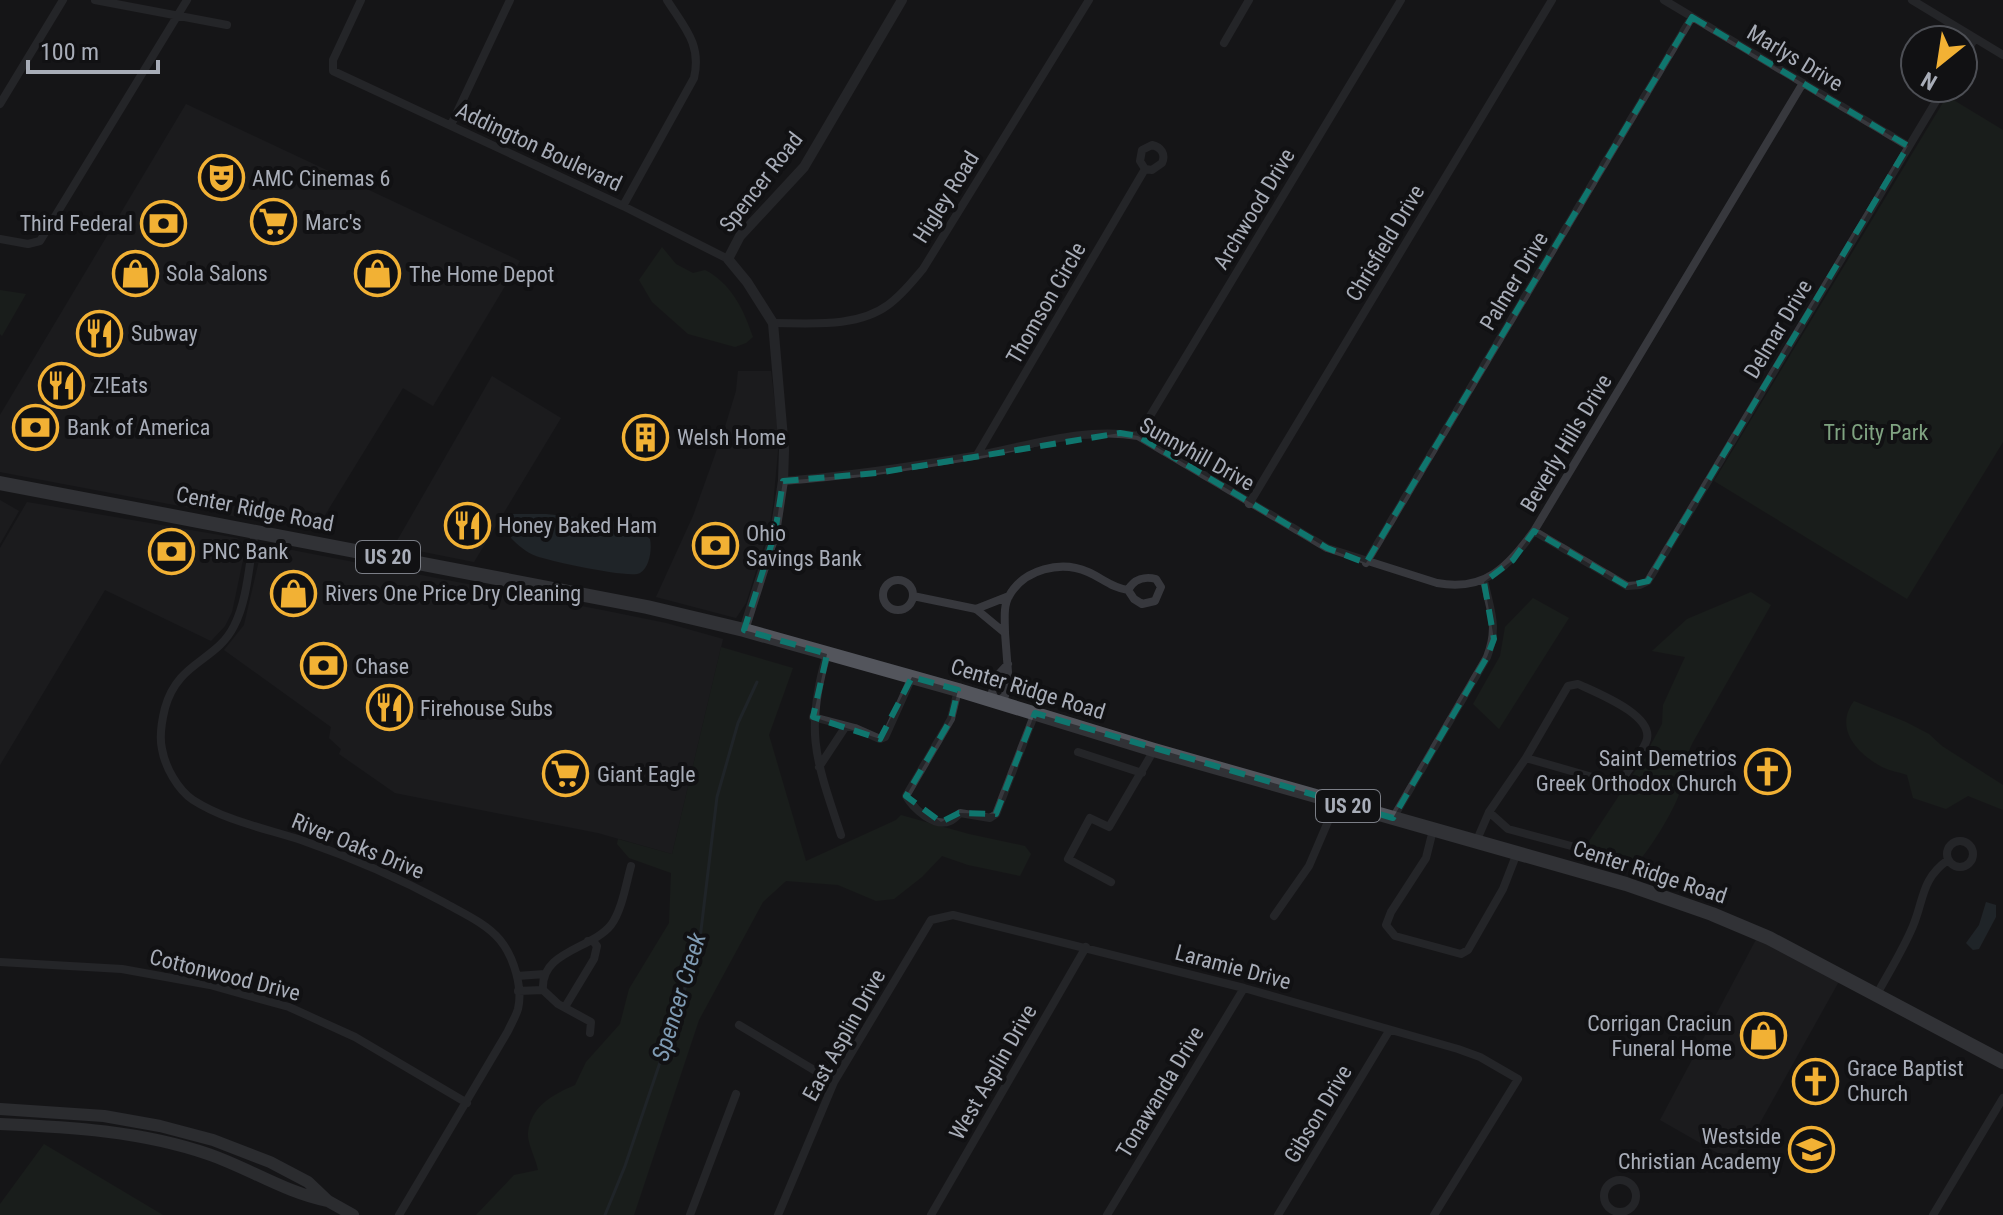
<svg xmlns="http://www.w3.org/2000/svg" width="2003" height="1215" font-family="'Roboto Condensed',sans-serif">
<rect width="100%" height="100%" fill="#161618"/>
<path fill="#222225" d="M186,104L520,261L433,406L403,388L317,528L238,517L0,472V415Z
M738,371H771L779,439L773,505L769,529L746,603L736,618L656,597L693,516L725,427L736,391Z
M492,376L561,418L474,562L394,546Z
M0,500L19,511L0,544Z
M27,502L237,538L244,546V555L232,612L225,626L211,641L105,590L0,765V548Z
M271,546L607,611L666,623L723,639L672,854L598,833L395,793L339,754L341,749L329,738L331,727L224,650L244,625L261,552Z
M1759,934L1842,976L1737,1164L1660,1120Z"/>
<path fill="#1e261f" d="M1947,96L2003,130V442L1907,599L1714,481Z
M662,247L676,264L693,273L705,270C731,283 744,310 753,337L746,343L735,347L688,334L652,302L639,280Z
M0,290L26,294L2,336L0,334Z
M1751,592L1771,605L1693,742C1683,762 1685,771 1680,791C1675,810 1647,854 1633,868L1597,862L1580,855L1643,759L1662,724L1663,705L1685,657L1652,651L1687,619Z
M1533,598L1569,618L1499,729L1473,704L1500,656L1505,627Z
M721,647L793,668L769,735L806,861L896,820L901,815L969,834L1025,846L1031,854L1020,876L968,865L942,856L922,877L894,899L876,901L838,885L786,881L763,902L699,1020L634,1215H476L514,1175L538,1170C536,1159 527,1143 528,1133C531,1106 552,1095 575,1085L586,1062L620,1024L629,989L669,923L671,873L629,858L617,844L618,839L672,854Z
M1854,701L1906,722L1929,734L1942,746L2003,785V810L1968,796L1946,809L1913,798L1907,775C1899,772 1890,771 1882,767C1856,753 1834,728 1854,701Z
M44,1144L163,1215H0V1204Z"/>
<path fill="#2c353c" d="M512,514H546L612,521L633,525L650,539C652,549 650,567 640,573C631,579 550,561 536,556C526,552 519,546 511,538Z
M1986,902L1996,905V917L1979,949L1973,950L1966,943L1979,925Z"/>
<g fill="none" stroke-linecap="round" stroke-linejoin="round">
<path stroke="#2c353c" stroke-width="3" d="M605,1215L625,1166L699,947L717,797L738,723L757,682"/>
<path stroke="#37383d" stroke-width="8" d="M95,0L227,25
M361,0L333,60V71L623,206L728,259
M1664,0L1908,146
M1912,0L2003,55
M1224,43L1249,0
M1963,58L1975,38
M0,104L63,0
M451,125L510,0
M623,206L694,78C702,44 684,27 667,0
M0,239L28,244L40,241L187,0
M773,323C810,323 857,328 888,305C902,295 912,282 923,269L1089,0
M1138,436L1401,0
M977,455L1145,169L1152,170L1162,163C1166,154 1161,147 1152,145L1142,150L1140,161L1145,169
M783,481C847,476 910,467 973,456C1026,447 1084,426 1138,436L1327,548L1437,583C1486,592 1508,566 1534,531L1803,83
M1249,504L1552,0
M1534,531L1627,586L1640,585L1648,581L1944,88
M255,532C249,562 248,599 234,626C216,662 178,661 165,708C162,720 159,736 162,749C165,767 178,790 193,800C226,821 264,828 301,840C350,857 399,878 445,903C463,913 487,924 500,940C514,957 523,988 518,1009C516,1016 511,1024 508,1031L399,1215
M1366,563L1692,17
M883 595a15 15 0 1 1 30 0a15 15 0 1 1-30 0Z
M913,596L976,609L1005,633L1008,672L1005,696L996,702L992,692L998,675L1008,664
M976,609L1009,596
M1005,633C1005,621 1003,606 1009,596C1024,569 1061,560 1088,572C1102,578 1112,588 1128,590L1134,599L1142,604L1155,601L1161,587L1156,579C1145,576 1134,579 1128,590
M827,654C804,732 816,760 841,835
M1578,684C1597,693 1657,716 1646,742C1640,756 1629,769 1621,781L1613,783L1526,758L1568,686Z
M958,690L951,719L906,796C913,808 934,828 950,821C954,820 957,816 960,813L990,818L996,814L1035,713
M813,717L855,728L880,739L885,737L912,677
M1078,752L1142,773
M819,767L846,726
M1489,812L1508,829L1575,847
M1393,818L1487,657C1499,626 1490,611 1484,580
M1433,830L1426,858L1391,912L1386,925L1395,936L1461,954L1468,950L1503,889L1517,853
M1947 854a13 13 0 1 1 26 0a13 13 0 1 1-26 0Z
M1476,842L1489,812L1526,758
M1111,882L1068,859L1090,818L1109,827L1154,750
M1274,916L1309,866L1336,803
M0,962L122,969L210,985L289,1007L355,1037L467,1103
M517,976L545,974
M518,991L543,990
M1877,994C1889,972 1903,950 1913,926C1924,900 1921,879 1948,860
M565,1007L594,959L597,946L593,941H588
M739,1025L834,1082
M590,1033L591,1022L558,1004L543,990C540,951 592,949 611,925C622,910 626,884 631,866
M1604 1196a16 16 0 1 1 32 0a16 16 0 1 1-32 0Z
M690,1215L736,1094
M778,1215L834,1082L931,920L953,915L1244,988L1458,1049L1480,1057L1518,1079L1434,1215
M931,1215L1086,947
M1107,1215L1244,988
M1278,1215L1389,1031
M1933,1215L2003,1098"/>
<path stroke="#37383d" stroke-width="10" d="M744,630L775,533L783,481L784,450L773,323L747,282L728,259L740,236L804,167L902,0"/>
<path stroke="#45474d" stroke-width="12" d="M0,1109L104,1116L160,1126L213,1140L270,1162L308,1182L328,1201L353,1215
M0,1124C70,1127 141,1131 208,1154C249,1168 286,1193 328,1201"/>
<path stroke="#53555c" stroke-width="14" d="M0,483L647,607L744,630L958,690L1154,750L1626,884L1712,914L1769,938L2003,1062"/>
</g>
<path d="M0 0H2003V1215H0ZM1692,17L1908,146L1648,581L1627,586L1534,531L1513,560L1484,582L1494,639L1487,657L1393,818L1035,713L996,814L959,813L941,822L906,796L951,719L958,690L912,677L880,739L813,717L827,654L744,630L775,533L783,481L877,473L1120,433L1138,436L1327,548L1366,563Z" fill="#161618" fill-opacity=".55" fill-rule="evenodd"/>
<path fill="none" stroke="#0f766e" stroke-width="6" stroke-dasharray="16 10" stroke-linejoin="round" d="M1692,17L1908,146L1648,581L1627,586L1534,531L1513,560L1484,582L1494,639L1487,657L1393,818L1035,713L996,814L959,813L941,822L906,796L951,719L958,690L912,677L880,739L813,717L827,654L744,630L775,533L783,481L877,473L1120,433L1138,436L1327,548L1366,563Z"/>
<defs>
<symbol id="theatre-ring" viewBox="-11 -11 22 22"><circle r="9.5" fill="#111113" stroke="#f2b134" stroke-width="1.5"/><path d="M-5-5.5Q0-4 5-5.5V0Q5 5 0 6Q-5 5-5 0ZM-3.3-2.5H-1v1.5H-3.3ZM1-2.5H3.3v1.5H1ZM-2.8 1Q0 5.5 2.8 1Z" fill="#f2b134"/></symbol>
<symbol id="supermarket-ring" viewBox="-11 -11 22 22"><circle r="9.5" fill="#111113" stroke="#f2b134" stroke-width="1.5"/><path d="M-6-5.5h2.5l.6 2H6L4.5 2H-2.5L-4.4-4H-6ZM-1.5 3.2a1.3 1.3 0 1 0 .1 0ZM3 3.2a1.3 1.3 0 1 0 .1 0Z" fill="#f2b134"/></symbol>
<symbol id="bank-ring" viewBox="-11 -11 22 22"><circle r="9.5" fill="#111113" stroke="#f2b134" stroke-width="1.5"/><path d="M-6-4H6V4H-6ZM0-2.3a2.3 2.3 0 1 0 0 4.6a2.3 2.3 0 1 0 0-4.6Z" fill="#f2b134"/></symbol>
<symbol id="shop-ring" viewBox="-11 -11 22 22"><circle r="9.5" fill="#111113" stroke="#f2b134" stroke-width="1.5"/><path d="M-5-2.5h2.3a2.7 3.5 0 0 1 5.4 0H5L5.5 6h-11ZM-1.5-2.5h3a1.5 2.3 0 0 0-3 0Z" fill="#f2b134"/></symbol>
<symbol id="restaurant-ring" viewBox="-11 -11 22 22"><circle r="9.5" fill="#111113" stroke="#f2b134" stroke-width="1.5"/><path d="M-5-6h1v4h1v-4h1v4h1v-4h1v5L-1.5 .5V6h-2V.5L-5-1ZM5-6V6H3V1.5H1.5Q1.5-4 5-6Z" fill="#f2b134"/></symbol>
<symbol id="building-ring" viewBox="-11 -11 22 22"><circle r="9.5" fill="#111113" stroke="#f2b134" stroke-width="1.5"/><path d="M-4-6H4V6H1V3H-1V6H-4ZM-2.5-4.3h1.7v1.8h-1.7ZM.8-4.3h1.7v1.8H.8ZM-2.5-1h1.7V.8h-1.7ZM.8-1h1.7V.8H.8Z" fill="#f2b134"/></symbol>
<symbol id="church-ring" viewBox="-11 -11 22 22"><circle r="9.5" fill="#111113" stroke="#f2b134" stroke-width="1.5"/><path d="M-1.2-6h2.4v3.5h3.3v2.4h-3.3V6h-2.4V-.1h-3.3v-2.4h3.3Z" fill="#f2b134"/></symbol>
<symbol id="school-ring" viewBox="-11 -11 22 22"><circle r="9.5" fill="#111113" stroke="#f2b134" stroke-width="1.5"/><path d="M0-5L7-2L0 1L-7-2ZM-4 1L0 2.5L4 1V4Q0 6-4 4Z" fill="#f2b134"/></symbol>
</defs>
<g fill-rule="evenodd">
<use href="#theatre-ring" x="196" y="152" width="51" height="51"/>
<use href="#supermarket-ring" x="248" y="196" width="51" height="51"/>
<use href="#bank-ring" x="138" y="198" width="51" height="51"/>
<use href="#shop-ring" x="110" y="248" width="51" height="51"/>
<use href="#shop-ring" x="352" y="248" width="51" height="51"/>
<use href="#restaurant-ring" x="74" y="308" width="51" height="51"/>
<use href="#restaurant-ring" x="36" y="360" width="51" height="51"/>
<use href="#bank-ring" x="10" y="402" width="51" height="51"/>
<use href="#building-ring" x="620" y="412" width="51" height="51"/>
<use href="#restaurant-ring" x="442" y="500" width="51" height="51"/>
<use href="#bank-ring" x="690" y="520" width="51" height="51"/>
<use href="#bank-ring" x="146" y="526" width="51" height="51"/>
<use href="#shop-ring" x="268" y="568" width="51" height="51"/>
<use href="#bank-ring" x="298" y="640" width="51" height="51"/>
<use href="#restaurant-ring" x="364" y="682" width="51" height="51"/>
<use href="#church-ring" x="1742" y="746" width="51" height="51"/>
<use href="#supermarket-ring" x="540" y="748" width="51" height="51"/>
<use href="#shop-ring" x="1738" y="1010" width="51" height="51"/>
<use href="#church-ring" x="1790" y="1056" width="51" height="51"/>
<use href="#school-ring" x="1786" y="1124" width="51" height="51"/>
</g>
<g text-anchor="middle" dominant-baseline="central" stroke-width="8" stroke-linejoin="round" paint-order="stroke">
<g fill="#111113" stroke="#7b7e86" stroke-width="2">
<rect x="356" y="541" width="64" height="32" rx="6"/>
<rect x="1316" y="790" width="64" height="32" rx="6"/>
</g>
<g font-size="20" font-weight="bold" fill="#a8adb8">
<text x="388" y="557">US 20</text>
<text x="1348" y="806">US 20</text>
</g>
<g font-size="22" fill="#a8adb8" stroke="#111113">
<text transform="translate(1795 58) rotate(31)">Marlys Drive</text>
<text transform="translate(539 147) rotate(25)">Addington Boulevard</text>
<text transform="translate(761 182) rotate(-52)">Spencer Road</text>
<text transform="translate(946 197) rotate(-58)">Higley Road</text>
<text transform="translate(1254 209) rotate(-59)">Archwood Drive</text>
<text transform="translate(1385 243) rotate(-59)">Chrisfield Drive</text>
<text transform="translate(1514 281) rotate(-59)">Palmer Drive</text>
<text transform="translate(1046 303) rotate(-60)">Thomson Circle</text>
<text transform="translate(1778 329) rotate(-59)">Delmar Drive</text>
<text transform="translate(1566 443) rotate(-59)">Beverly Hills Drive</text>
<text transform="translate(1197 454) rotate(29)">Sunnyhill Drive</text>
<text transform="translate(255 509) rotate(11)">Center Ridge Road</text>
<text transform="translate(1028 689) rotate(17)">Center Ridge Road</text>
<text transform="translate(358 846) rotate(22)">River Oaks Drive</text>
<text transform="translate(1650 872) rotate(18)">Center Ridge Road</text>
<text transform="translate(1233 967) rotate(15)">Laramie Drive</text>
<text transform="translate(225 975) rotate(14)">Cottonwood Drive</text>
<text transform="translate(844 1035) rotate(-61)">East Asplin Drive</text>
<text transform="translate(993 1072) rotate(-60)">West Asplin Drive</text>
<text transform="translate(1160 1092) rotate(-59)">Tonawanda Drive</text>
<text transform="translate(1318 1114) rotate(-59)">Gibson Drive</text>
</g>
<g font-size="22" fill="#a8adb8" stroke="#111113" text-anchor="start">
<text x="252" y="178">AMC Cinemas 6</text>
<text x="305" y="222">Marc's</text>
<text x="133" y="223" text-anchor="end">Third Federal</text>
<text x="166" y="273">Sola Salons</text>
<text x="409" y="274">The Home Depot</text>
<text x="131" y="333">Subway</text>
<text x="93" y="385">Z!Eats</text>
<text x="67" y="427">Bank of America</text>
<text x="677" y="437">Welsh Home</text>
<text x="498" y="525">Honey Baked Ham</text>
<text x="746" y="533">Ohio<tspan x="746" dy="25">Savings Bank</tspan></text>
<text x="202" y="551">PNC Bank</text>
<text x="325" y="593">Rivers One Price Dry Cleaning</text>
<text x="355" y="666">Chase</text>
<text x="420" y="708">Firehouse Subs</text>
<text x="1737" y="758" text-anchor="end">Saint Demetrios<tspan x="1737" dy="25">Greek Orthodox Church</tspan></text>
<text x="597" y="774">Giant Eagle</text>
<text x="1732" y="1023" text-anchor="end">Corrigan Craciun<tspan x="1732" dy="25">Funeral Home</tspan></text>
<text x="1847" y="1068">Grace Baptist<tspan x="1847" dy="25">Church</tspan></text>
<text x="1781" y="1136" text-anchor="end">Westside<tspan x="1781" dy="25">Christian Academy</tspan></text>
</g>
<g font-size="22" fill="#7fa381" stroke="#111113">
<text x="1876" y="432">Tri City Park</text>
</g>
<g font-size="24" font-style="italic" fill="#7f9bb3" stroke="#111113">
<text transform="translate(679 997) rotate(-73)">Spencer Creek</text>
</g>
</g>
<g transform="translate(1939 64) rotate(210)"><circle r="38" fill="#111113" stroke="#4d4f55" stroke-width="2"/>
<path d="M0-6L14 30L0 20L-14 30Z" fill="#f2b134"/>
<text y="-12" font-size="22" font-weight="bold" text-anchor="middle" fill="#a8adb8">N</text>
</g>
<path d="M28 60v12h130v-12" fill="none" stroke="#a8adb8" stroke-width="4"/>
<text x="40" y="60" font-size="24" fill="#a8adb8" stroke="#111113" stroke-width="6" paint-order="stroke">100 m</text>
</svg>
